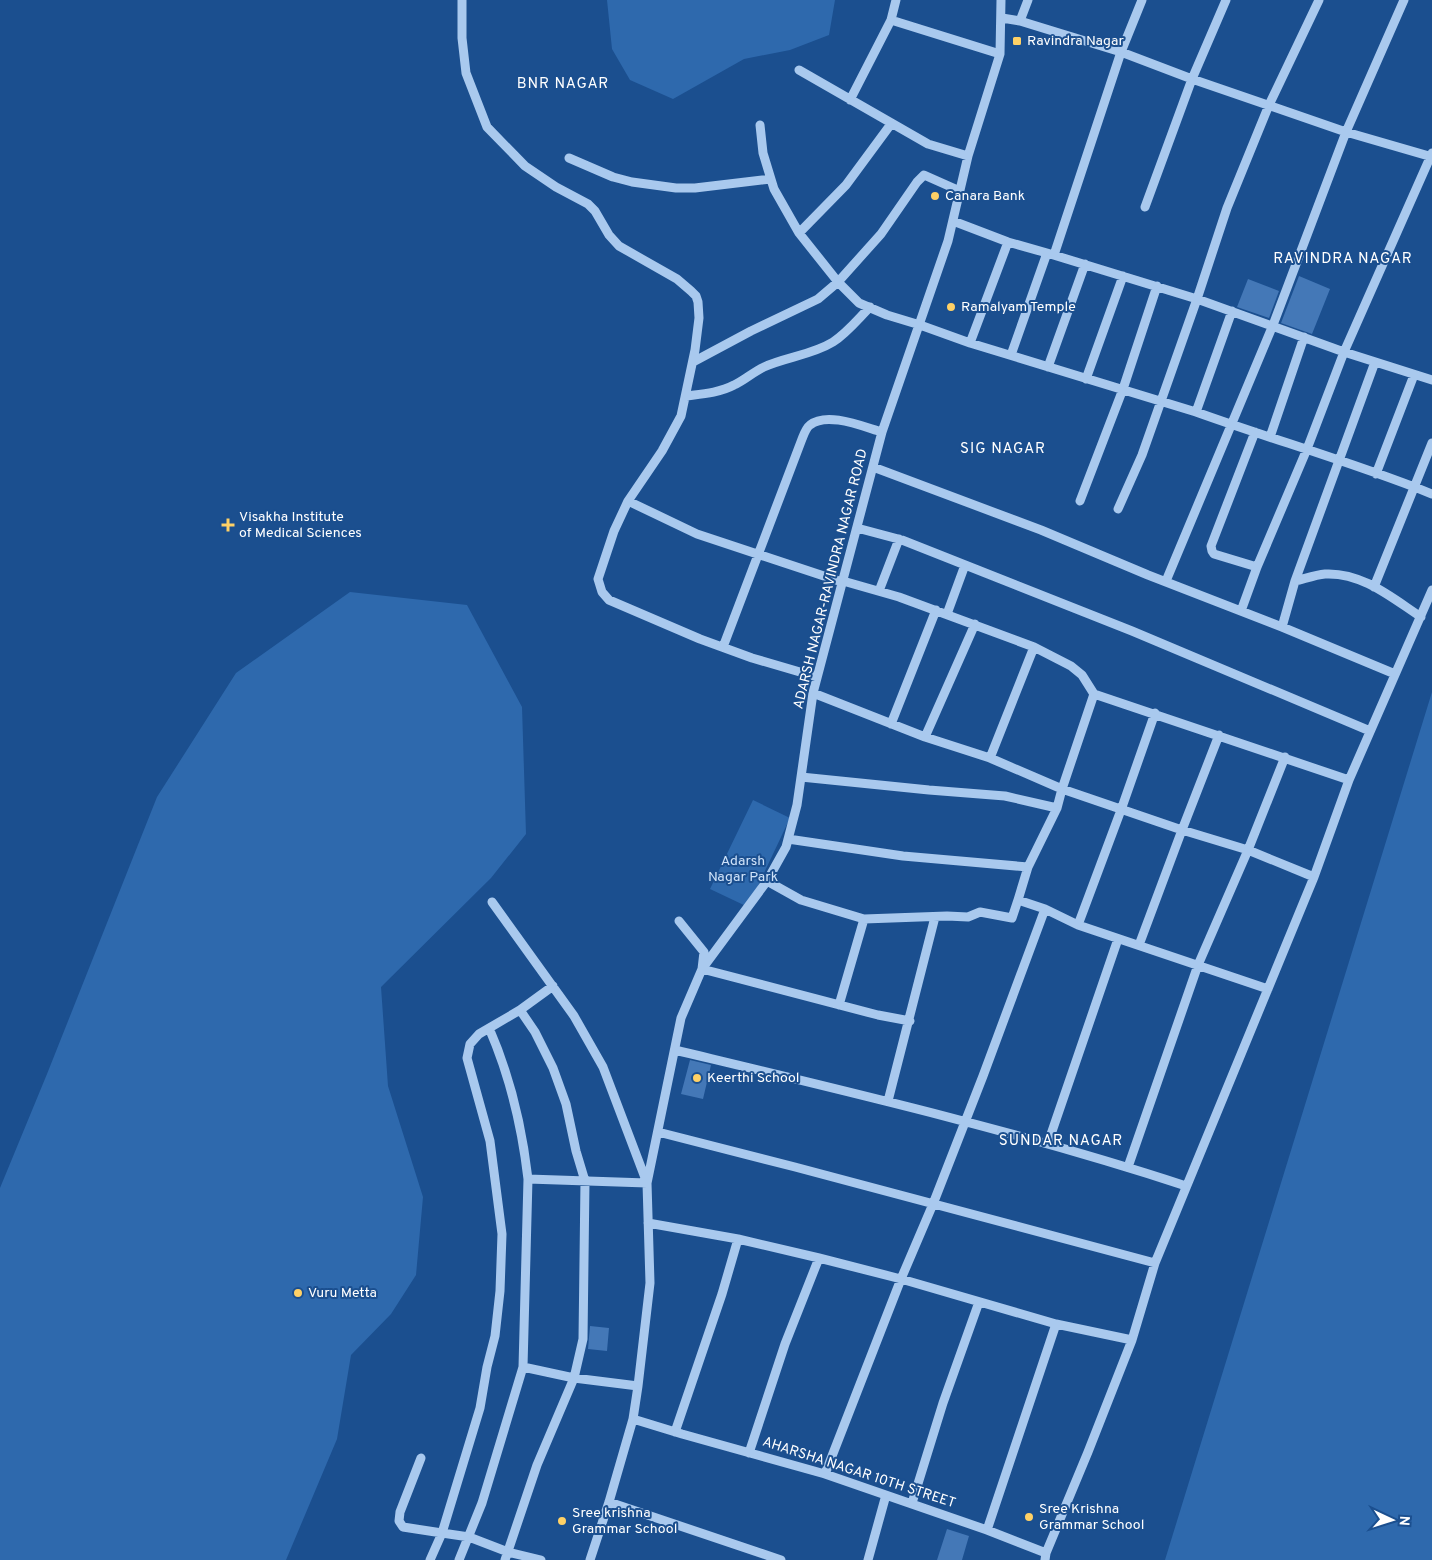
<svg xmlns="http://www.w3.org/2000/svg" width="1432" height="1560" font-family="Overpass,sans-serif">
<rect width="100%" height="100%" fill="#1b4f8f"/>
<path fill="#2e69ad" d="M607,0H835L829,35L790,50L744,59L673,99L630,80L612,49Z
M350,592L467,605L522,707L526,834L491,878L381,987L388,1086L423,1197L416,1275L391,1314L351,1355L337,1439L286,1560H0V1188L47,1074L157,797L236,673Z
M1432,692V1560H1165Z
M753,800L790,818L748,907L710,889Z"/>
<path fill="#4478b7" d="M1299,276L1330,289L1312,334L1281,323Z
M1248,279L1279,291L1269,318L1237,307Z
M690,1060L711,1065L703,1099L681,1094Z
M590,1326L609,1328L607,1351L588,1349Z
M947,1529L969,1536L962,1560H937Z"/>
<g fill="none" stroke-linecap="round" stroke-linejoin="round">
<path stroke="#a9c9ee" stroke-width="9" d="M462,0V38L466,73L487,127L525,166L556,187L588,204L595,211L609,235L619,246L677,279L691,291L696,296L698,302L699,318L695,350L681,416L662,451L628,501L614,531L598,579L602,592L609,600L700,639L752,658L817,677
M1002,18L1020,21L1121,52L1192,79L1346,132L1432,157
M891,20L1000,54
M1020,21L1028,0
M799,70L928,144L968,156
M850,100L891,20L896,0
M760,125L763,153L774,189L799,233L838,282L859,303L887,315L920,325L970,343L1196,412C1274,440 1355,463 1432,494
M569,158L613,177L632,182L676,188H695L771,179
M1145,207L1192,79L1226,0
M953,221L1008,242L1047,253L1197,299L1344,352L1432,380
M799,233L846,185L891,124
M1054,255L1121,52L1142,0
M970,343L1008,242
M1011,355L1047,253
M693,362L751,331L818,299L838,282L881,234L917,182L924,175L960,191
M1048,367L1085,264
M1086,379L1123,276
M686,396C702,394 719,393 734,385C745,380 753,372 764,367C786,357 812,355 833,342C847,333 858,319 870,307
M1196,412L1232,311
M1255,432L1211,546L1212,551L1214,554L1257,567
M1270,437L1304,337
M873,467L1041,530L1148,575L1282,627L1395,674
M1376,474L1414,375
M628,501L697,534L842,582
M1080,501L1123,389L1157,286
M1118,509L1142,455L1197,299L1227,208L1269,105L1319,0
M857,528L902,540L1132,631L1370,731
M843,581L899,597L1034,647L1071,666L1082,675L1094,694L1349,780
M1166,581L1273,325L1346,132L1404,0
M1295,581C1304,579 1315,575 1325,574C1362,572 1392,598 1421,617
M1374,587L1432,443
M879,591L899,539
M1241,611L1257,567L1307,449L1344,352L1432,153
M947,614L965,565
M1282,627L1295,581L1375,362
M723,647L802,439C804,434 806,428 810,425C827,411 864,427 882,432
M813,693L925,737L990,758L1062,789L1182,830L1248,850L1314,877
M1094,694L1062,789L1057,808L1028,867L1018,900L1045,909L1078,925L1268,989
M891,724L936,610
M925,737L975,624
M990,758L1034,647
M801,777L929,790L1005,796L1057,808
M788,839L903,856L1028,867
M767,881L801,900L864,919L947,916L968,917L980,912L1012,918L1018,900
M492,902L574,1016L603,1067L647,1183L528,1179
M679,921L704,952L702,969L878,1015L910,1021
M1078,925L1121,810L1155,713
M1139,945L1182,830L1219,735
M839,1005L864,919
M675,1050C846,1091 1018,1131 1186,1186
M888,1101L935,917
M658,1132L795,1167L1155,1263
M1048,1143L1118,939
M1128,1167L1198,965L1248,850L1285,757
M648,1223L738,1239L819,1258L901,1279L1056,1324L1132,1340
M523,1367L574,1378L638,1386
M633,1419L682,1434L825,1474L987,1530L1046,1553
M675,1432L722,1294L738,1239
M749,1453L785,1344L819,1258
M421,1458L400,1512L399,1521L403,1527L442,1533L430,1560
M825,1474L901,1279L933,1204L983,1076L1045,909
M609,1502L781,1560
M912,1503L943,1403L979,1302
M987,1530L1056,1324
M459,1560L482,1503L523,1367L528,1179C522,1127 510,1076 489,1028
M505,1560L537,1465L574,1378L583,1339L585,1181L576,1151L566,1104L553,1068L535,1032L520,1010
M541,1560L508,1552L469,1537L442,1533L480,1408L487,1367L495,1336L500,1291L502,1234L490,1141L467,1058L470,1044L479,1034L520,1010L553,986
M590,1560L609,1502L633,1419L638,1386L650,1283L647,1183L681,1018L702,969L767,881L786,847L797,805L813,693L882,432L948,241L968,156L1000,54L1001,0
M868,1560L886,1495
M1045,1560L1046,1553L1088,1452L1132,1340L1155,1263L1314,877L1349,780L1432,590"/>
</g>
<g fill="#ffd166" stroke="#1b4f8f" stroke-width="2">
<rect x="1012" y="36" width="10" height="10" rx="2.5"/>
<circle cx="935" cy="196" r="5"/>
<circle cx="951" cy="307" r="5"/>
<path d="M225.5 517.5h5v5h5v5h-5v5h-5v-5h-5v-5h5z"/>
<circle cx="697" cy="1078" r="5"/>
<circle cx="298" cy="1293" r="5"/>
<circle cx="1029" cy="1517" r="5"/>
<circle cx="562" cy="1521" r="5"/>
</g>
<g text-anchor="middle" dominant-baseline="central" stroke-width="4" stroke-linejoin="round" paint-order="stroke">
<g font-size="14" fill="#fff" stroke="#1b4f8f" text-anchor="start">
<text x="1027" y="41">Ravindra Nagar</text>
<text x="945" y="196">Canara Bank</text>
<text x="961" y="307">Ramalyam Temple</text>
<text x="239" y="517">Visakha Institute<tspan x="239" dy="16">of Medical Sciences</tspan></text>
<text x="707" y="1078">Keerthi School</text>
<text x="308" y="1293">Vuru Metta</text>
<text x="1039" y="1509">Sree Krishna<tspan x="1039" dy="16">Grammar School</tspan></text>
<text x="572" y="1513">Sree krishna<tspan x="572" dy="16">Grammar School</tspan></text>
</g>
<g font-size="14" fill="#fff" stroke="#1b4f8f">
<text transform="translate(831 579) rotate(-76)">ADARSH NAGAR-RAVINDRA NAGAR ROAD</text>
<text transform="translate(859 1473) rotate(18)">AHARSHA NAGAR 10TH STREET</text>
</g>
<g font-size="14" fill="#cfe3fa" stroke="#1b4f8f">
<text x="743" y="861">Adarsh<tspan x="743" dy="16">Nagar Park</tspan></text>
</g>
<g font-size="15" letter-spacing="1" fill="#fff" stroke="#1b4f8f">
<text x="563" y="84">BNR NAGAR</text>
<text x="1343" y="259">RAVINDRA NAGAR</text>
<text x="1003" y="449">SIG NAGAR</text>
<text x="1061" y="1141">SUNDAR NAGAR</text>
</g>
</g>
<g transform="translate(1392 1520) rotate(94)" stroke="#1b4f8f" stroke-width="4" paint-order="stroke">
<path d="M0-4L9 19L0 12L-9 19Z" fill="#ffffff"/>
<text y="-8" font-size="14" font-weight="bold" text-anchor="middle" fill="#ffffff">N</text>
</g>
</svg>
